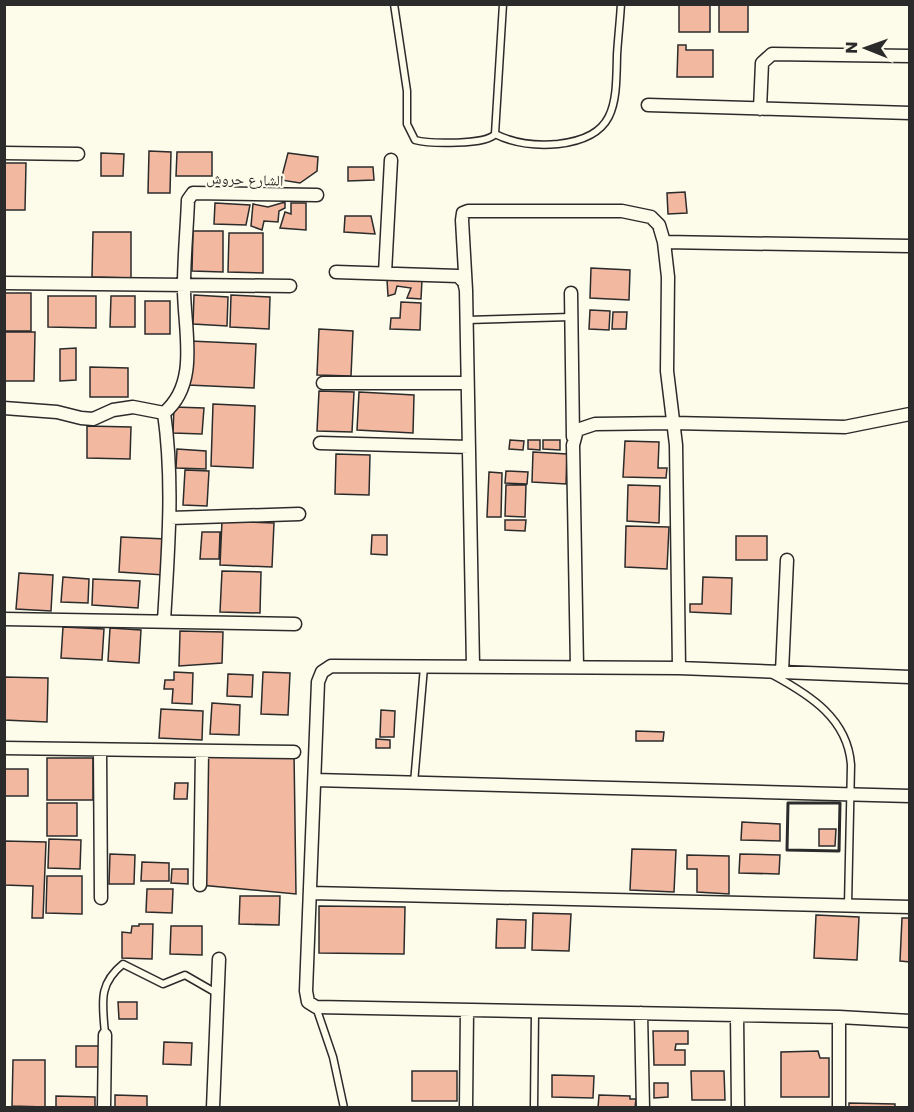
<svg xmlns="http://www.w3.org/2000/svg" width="914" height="1112" font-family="Poppins,'Noto Naskh Arabic',sans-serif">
<rect width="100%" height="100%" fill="#fdfbea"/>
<path fill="#f2b8a0" stroke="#2b2b2b" stroke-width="1.5" d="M679,4H710V32H679Z
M719,4H748V32H719Z
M678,45H686V50H713V77H677Z
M149,151L171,152L170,193H148Z
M177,152H212V176H176Z
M101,153L124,154L123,176H101Z
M288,153L318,157L317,171L300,183L281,180Z
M4,163H26L25,210H4Z
M348,167H373L374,180L348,181Z
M685,192L687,213L668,214L667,193Z
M285,202V208L279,211L278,222L264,221L262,230L251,226L253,204L268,207Z
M215,203L250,205L246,225L214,224Z
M291,203H306V230L280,228L285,212L291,214Z
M345,216H371L375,234L344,232Z
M193,231H223V272L192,271Z
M93,232H131V278L92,277Z
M229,233H263V273L228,272Z
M591,268L630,270L629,300L590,298Z
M387,280H422L421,299L407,298L411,288L397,286L395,294L388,296Z
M4,293H31V331H4Z
M194,295L228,297L227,326L193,324Z
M231,295L270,297L269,329L230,327Z
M48,296H96V328L48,327Z
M111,296H135V327H110Z
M145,301H170V334H145Z
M401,302L421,303L420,330L390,329L391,318H400Z
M590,310L610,311L609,330L589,329Z
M613,312H627L626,329H612Z
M319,329L353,331L351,376L317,375Z
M4,332H35L34,381H4Z
M190,341L256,344L254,388L188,385Z
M76,348V380L60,381V349Z
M90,367L128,368V397H90Z
M319,391L354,392L352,432L317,431Z
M359,392L414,395L413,433L357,430Z
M213,404L255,406L253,468L211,466Z
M174,407L204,408L202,434L173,433Z
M87,426L131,427L130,459L87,458Z
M510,440L524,441L523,450L509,449Z
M528,440H540V450L528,449Z
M543,440H560V450L543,449Z
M625,441L659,442L658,468H667L666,478L623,477Z
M177,449L206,451V469L176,468Z
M533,452L567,454L566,484L532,482Z
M336,454L370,455L369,495L335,494Z
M185,470L209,471L207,506L183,505Z
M506,471L528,472L527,484L505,483Z
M489,472L502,473L501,517H487Z
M506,485H526L525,517L505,516Z
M628,485L660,486L659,523L627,521Z
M505,520H526L525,531L505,530Z
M222,521L274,523L272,567L220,565Z
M626,526L669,527L667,569L625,567Z
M202,532H220L219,559H200Z
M372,535H387V555L371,554Z
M736,536H767V560H736Z
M121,537L166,539L164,575L119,572Z
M222,571L261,572L260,613L220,612Z
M19,573L53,575L51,611L16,609Z
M63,577L89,579L88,603L61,602Z
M703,577L732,578L731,614L690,612V604H702Z
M93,579L140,581L138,608L92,605Z
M63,627L104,629L102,660L61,658Z
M110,628L141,630L139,663L108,661Z
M180,631L223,632L222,663L179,666Z
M174,672L193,673L192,704L172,703L173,689H164L165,680H174Z
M263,672L290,673L288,715L261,714Z
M228,674L253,675L252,697L227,696Z
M4,677L48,678L47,722L4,720Z
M212,703L240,705L239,735L210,734Z
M161,709L203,711L202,740L159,738Z
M381,710L395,711L394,737H380Z
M636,731L664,732L663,741H636Z
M376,739L390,740V748H376Z
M202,752H294L296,894L200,885Z
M47,758H93V800H47Z
M4,769H28V796H4Z
M175,783H188L187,799H174Z
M47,803H77V836H47Z
M742,822L780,824V841L741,840Z
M819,829H836L835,846H819Z
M49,839L81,840L80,869L48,868Z
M4,841L46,842L43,918H32L33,886L4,885Z
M632,849L676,850L674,892L630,890Z
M110,854L135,855L134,884H109Z
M740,854L780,855L779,874L739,873Z
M687,855L729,856V894L697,892V869H687Z
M142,862L169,863V881H141Z
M172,869H188V884L171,883Z
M47,876H82V914L46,913Z
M147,889H173L172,913L146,912Z
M240,896H280L279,925L239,924Z
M319,906L405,907L404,954L319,953Z
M533,913L571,914L569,951L532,950Z
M816,915L859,917L857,960L814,958Z
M902,918H910V962L900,961Z
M497,919L526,920L525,948H496Z
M139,924H153L152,959L122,958V932L131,933L132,926H139Z
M171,926H202V955L170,954Z
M118,1002H137V1019H119Z
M653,1031H688V1044H676L675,1050H685V1065H654Z
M164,1042L192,1043L191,1065L163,1064Z
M76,1046H99V1067H76Z
M818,1051L820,1058H829V1097H781V1052Z
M13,1060H45V1107L12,1106Z
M412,1071H457V1101H412Z
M691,1071H724L725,1100H692Z
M552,1075L594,1076L593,1098L552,1097Z
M654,1083H668V1097L654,1098Z
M115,1095L147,1096V1108H115Z
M599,1095L630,1096V1099H636L635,1108H598Z
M56,1096L95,1097V1108H56Z
M849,1103L895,1104V1108H849Z"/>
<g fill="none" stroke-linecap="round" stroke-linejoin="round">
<defs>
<path id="service" d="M394,4L407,91V124L415,140C429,144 487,145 495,134L503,4
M495,134C515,144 536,146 558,144C617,137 616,105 617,55C618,38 620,21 621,4
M467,320L571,317
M773,675C810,695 848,719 851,765L848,905
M414,783L424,667
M316,1007L333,1057L344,1108
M105,1035C103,1004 97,985 123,964L163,984L185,975L218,994
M534,1108L535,1011"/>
<path id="minor" d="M648,105L910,113
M760,109L762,63L772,54L910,56
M4,153L78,154
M664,242L910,246
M336,272L458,276L464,282L466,290L473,666
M385,273L391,160
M4,283L290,286
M466,290L462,220L463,213L468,211H622L651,217L659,225L664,242L668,277L667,371L676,445L679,668
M571,293L573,437
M323,383H467
M4,408L57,412L81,418L93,419L113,410L133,407L164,413C174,482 168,551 164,621
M164,413C201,382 183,327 184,285C184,257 187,228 188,200L193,193L317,195
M320,443L469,447
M170,518L299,514
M4,619L295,624
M577,667L573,445L577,430L595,424L673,423L845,427L910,414
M782,672L787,560
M910,677L679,668L331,666L322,672L318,682L306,991L308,1002L316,1007L839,1017L910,1021
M4,748L294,752
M100,750L101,898
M315,780L910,796
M200,885L202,752
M311,893L910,907
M641,1013L643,1108
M737,1015L738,1108
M839,1017V1108
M104,1108L105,1035
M213,1108L219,959
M466,1108L467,1010"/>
</defs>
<use href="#service" stroke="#2b2b2b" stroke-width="9"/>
<use href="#minor" stroke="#2b2b2b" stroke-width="15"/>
<use href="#service" stroke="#fdfbea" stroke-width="6"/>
<use href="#minor" stroke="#fdfbea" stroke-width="12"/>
<path stroke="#2b2b2b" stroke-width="3" d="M788,803H840L839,851L787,850Z"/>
</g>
<g text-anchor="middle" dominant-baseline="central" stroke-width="4.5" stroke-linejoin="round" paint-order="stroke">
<g font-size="15" fill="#2b2b2b" stroke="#fdfbea">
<text transform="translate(245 179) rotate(2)">الشارع حروش</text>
</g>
</g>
<rect width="914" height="1112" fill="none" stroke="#2b2b2b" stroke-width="12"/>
<g transform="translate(866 48) rotate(271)" stroke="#fdfbea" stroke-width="4.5" paint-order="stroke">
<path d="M0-4.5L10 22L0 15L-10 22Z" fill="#2b2b2b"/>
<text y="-9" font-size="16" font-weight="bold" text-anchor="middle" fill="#2b2b2b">N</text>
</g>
</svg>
